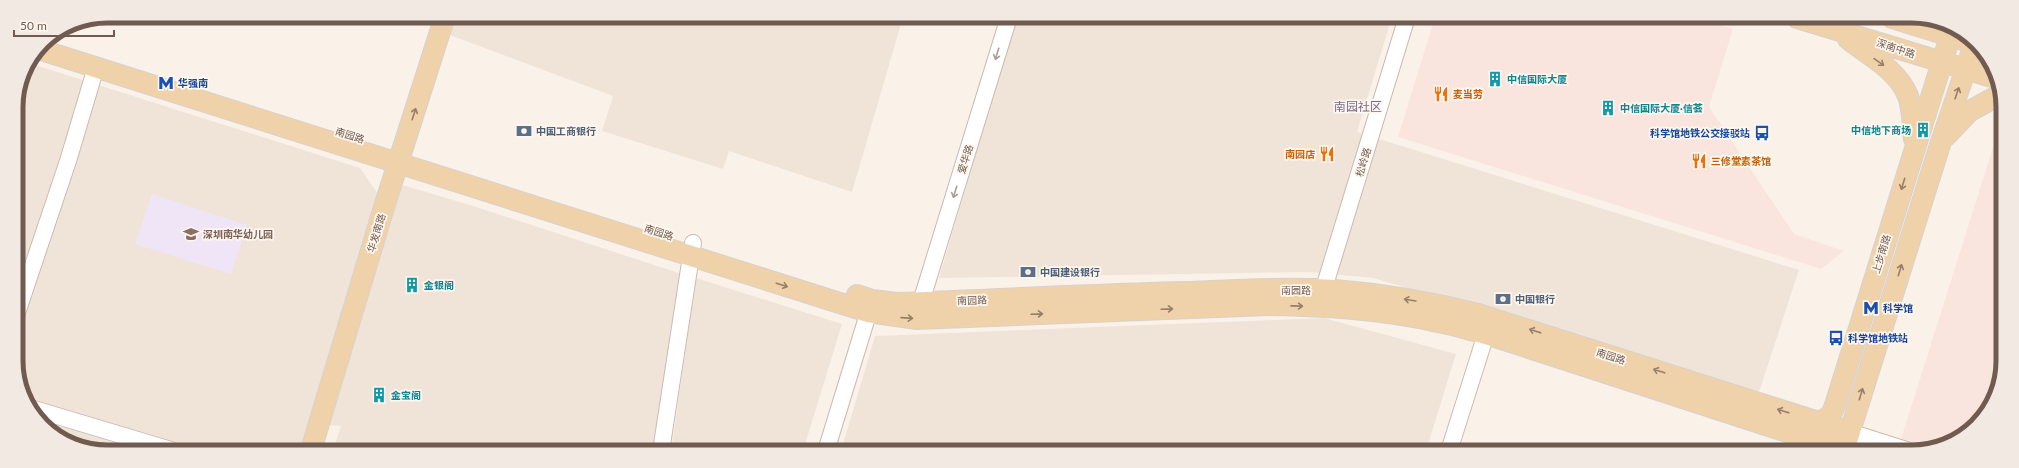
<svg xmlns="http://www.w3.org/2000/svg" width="2019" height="468" font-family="Lato,'Noto Sans SC',sans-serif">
<rect width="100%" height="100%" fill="#faf2e9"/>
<path fill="#f0e4d8" d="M452,16L903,17L852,192L729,151L723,169L602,131L613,96L447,34Z
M1016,17H1392L1357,132L1799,270L1759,392L1373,278L1309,272L939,278Z
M29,63L360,168L385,204L311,450H90L49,429L55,410L31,403L18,379L16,102L23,72Z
M399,184L470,205L685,275L656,451L333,450L341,426L327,425Z
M696,278L842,324L803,451H671Z
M1324,318L1456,354L1426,451H841L875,336Z"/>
<path fill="#f9e5de" d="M1435,17H1695L1733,29L1709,107L1794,234L1844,251L1821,269L1398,137Z
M2001,135V378L1972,429L1928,447L1901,439L1996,138Z"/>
<path fill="#efe5f6" d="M152,194L247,225L231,274L135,244Z"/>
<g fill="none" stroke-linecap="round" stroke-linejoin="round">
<defs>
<path id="minor" d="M1320,301L1407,17
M921,302L1009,17
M17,313L68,161L96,67
M34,409L171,450
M1850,432L1913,452
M661,451L693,243
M826,451L872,301
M1449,451L1486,334"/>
<path id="major" d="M1797,18L1995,78
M1892,18L1963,40
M1848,39C1869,56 1897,69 1908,96C1913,109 1912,125 1914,139
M38,49L868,312L917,319L1268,305C1324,306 1383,309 1438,322C1454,325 1470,330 1486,334L1849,452
M1946,136L1970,111L2001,94
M857,295L872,300L897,303C994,300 1090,294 1187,292C1236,290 1286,287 1335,290C1383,294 1431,302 1478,314L1850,432
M1817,433L1820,422L1831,415L1835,405L1952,30
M1846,444L1939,148L1975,42
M311,450L385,204L445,16"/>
</defs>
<use href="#minor" stroke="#cbbab0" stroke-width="18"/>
<use href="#major" stroke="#d7d1ce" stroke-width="22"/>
<use href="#minor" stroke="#fff" stroke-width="16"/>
<use href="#major" stroke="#f0d2aa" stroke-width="20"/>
</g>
<defs><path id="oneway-shaft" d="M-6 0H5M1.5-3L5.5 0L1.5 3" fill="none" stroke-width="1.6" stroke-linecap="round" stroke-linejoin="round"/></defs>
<g stroke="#aa9c96">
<use href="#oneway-shaft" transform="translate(997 54) rotate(107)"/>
<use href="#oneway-shaft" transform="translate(955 192) rotate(107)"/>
</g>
<g stroke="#977e6b">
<use href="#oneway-shaft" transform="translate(1879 62) rotate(35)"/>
<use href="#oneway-shaft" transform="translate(1957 93) rotate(-71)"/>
<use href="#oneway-shaft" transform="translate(414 114) rotate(-72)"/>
<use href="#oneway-shaft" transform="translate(1903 184) rotate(107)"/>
<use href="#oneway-shaft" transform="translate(1900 270) rotate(-73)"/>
<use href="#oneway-shaft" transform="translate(782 285) rotate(18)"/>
<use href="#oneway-shaft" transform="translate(1410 300) rotate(-171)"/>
<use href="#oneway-shaft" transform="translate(1297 306) rotate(1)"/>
<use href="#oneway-shaft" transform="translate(1167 309) rotate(-2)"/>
<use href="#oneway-shaft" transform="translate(1037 314) rotate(-2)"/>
<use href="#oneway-shaft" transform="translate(907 318) rotate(4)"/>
<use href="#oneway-shaft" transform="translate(1535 331) rotate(-162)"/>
<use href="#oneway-shaft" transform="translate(1659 371) rotate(-162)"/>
<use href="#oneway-shaft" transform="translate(1861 394) rotate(-73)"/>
<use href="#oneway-shaft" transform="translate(1783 411) rotate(-162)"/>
</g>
<defs>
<symbol id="building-bare" viewBox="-9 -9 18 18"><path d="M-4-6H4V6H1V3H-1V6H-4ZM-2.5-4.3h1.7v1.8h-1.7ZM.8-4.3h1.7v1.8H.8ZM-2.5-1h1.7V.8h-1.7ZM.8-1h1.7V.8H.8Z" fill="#0f9aa8" stroke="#fdf7ef" stroke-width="2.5" paint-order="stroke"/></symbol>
<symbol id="metro-bare" viewBox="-9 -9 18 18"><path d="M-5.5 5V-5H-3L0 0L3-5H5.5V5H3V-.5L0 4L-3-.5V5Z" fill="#1a4fb4" stroke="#fdf7ef" stroke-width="2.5" paint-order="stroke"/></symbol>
<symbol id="restaurant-bare" viewBox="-9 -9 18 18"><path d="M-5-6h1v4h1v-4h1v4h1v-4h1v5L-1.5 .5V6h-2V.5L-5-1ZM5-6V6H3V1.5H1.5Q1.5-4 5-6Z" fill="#e8710a" stroke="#fdf7ef" stroke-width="2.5" paint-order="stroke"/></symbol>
<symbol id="bank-bare" viewBox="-9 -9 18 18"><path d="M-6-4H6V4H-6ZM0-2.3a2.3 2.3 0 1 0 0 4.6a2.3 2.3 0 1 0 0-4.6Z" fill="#5c6f8a" stroke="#fdf7ef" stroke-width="2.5" paint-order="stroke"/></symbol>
<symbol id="bus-bare" viewBox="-9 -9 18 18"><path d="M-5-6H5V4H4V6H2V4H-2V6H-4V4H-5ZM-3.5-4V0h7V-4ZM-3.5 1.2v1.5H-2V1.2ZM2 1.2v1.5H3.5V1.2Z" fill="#1a4fb4" stroke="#fdf7ef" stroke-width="2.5" paint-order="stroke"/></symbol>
<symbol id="school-bare" viewBox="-9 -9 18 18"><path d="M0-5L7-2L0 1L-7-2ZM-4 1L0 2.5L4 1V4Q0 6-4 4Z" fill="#8d6e63" stroke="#fdf7ef" stroke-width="2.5" paint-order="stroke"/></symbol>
</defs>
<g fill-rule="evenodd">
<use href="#building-bare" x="1484" y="68" width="22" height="22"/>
<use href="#metro-bare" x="155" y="72" width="22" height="22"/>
<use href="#restaurant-bare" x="1430" y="83" width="22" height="22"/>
<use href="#building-bare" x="1597" y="97" width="22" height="22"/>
<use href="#building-bare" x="1912" y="119" width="22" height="22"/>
<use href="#bank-bare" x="513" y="120" width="22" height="22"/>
<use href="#bus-bare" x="1751" y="122" width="22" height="22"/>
<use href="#restaurant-bare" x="1316" y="143" width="22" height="22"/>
<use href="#restaurant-bare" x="1688" y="150" width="22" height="22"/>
<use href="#school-bare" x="180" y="223" width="22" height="22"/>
<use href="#bank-bare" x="1017" y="261" width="22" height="22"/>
<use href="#building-bare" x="401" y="274" width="22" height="22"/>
<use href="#bank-bare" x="1492" y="288" width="22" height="22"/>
<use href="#metro-bare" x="1860" y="297" width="22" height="22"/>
<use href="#bus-bare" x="1825" y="327" width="22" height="22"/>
<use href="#building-bare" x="368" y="384" width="22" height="22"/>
</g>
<g text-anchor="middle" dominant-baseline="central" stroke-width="3.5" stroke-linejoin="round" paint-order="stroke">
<g font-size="10" fill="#715a50" stroke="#fdf7ef">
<text transform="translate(1896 48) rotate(18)">深南中路</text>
<text transform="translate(350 135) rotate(18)">南园路</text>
<text transform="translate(965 159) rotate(-73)">爱华路</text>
<text transform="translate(1363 162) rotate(-73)">松岭路</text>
<text transform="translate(659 232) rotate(18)">南园路</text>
<text transform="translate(376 233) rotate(-73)">华发南路</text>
<text transform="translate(1881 254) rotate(-73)">上步南路</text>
<text x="1296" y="290">南园路</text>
<text transform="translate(972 300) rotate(-2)">南园路</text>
<text transform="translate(1611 356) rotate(18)">南园路</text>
</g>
<g font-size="10" font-weight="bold" fill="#0d838f" stroke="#fdf7ef" text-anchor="start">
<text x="1507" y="79">中信国际大厦</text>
<text x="1620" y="108">中信国际大厦·信荟</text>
<text x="1911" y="130" text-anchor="end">中信地下商场</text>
<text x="424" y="285">金银阁</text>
<text x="391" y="395">金宝阁</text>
</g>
<g font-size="10" font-weight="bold" fill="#164399" stroke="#fdf7ef" text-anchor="start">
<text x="178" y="83">华强南</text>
<text x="1750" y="133" text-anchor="end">科学馆地铁公交接驳站</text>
<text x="1883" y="308">科学馆</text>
<text x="1848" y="338">科学馆地铁站</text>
</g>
<g font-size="10" font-weight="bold" fill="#c56008" stroke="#fdf7ef" text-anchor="start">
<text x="1453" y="94">麦当劳</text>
<text x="1315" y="154" text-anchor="end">南园店</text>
<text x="1711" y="161">三修堂素茶馆</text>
</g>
<g font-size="10" font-weight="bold" fill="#4e5e75" stroke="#fdf7ef" text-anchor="start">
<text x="536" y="131">中国工商银行</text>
<text x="1040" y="272">中国建设银行</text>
<text x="1515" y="299">中国银行</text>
</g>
<g font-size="10" font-weight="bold" fill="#785e54" stroke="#fdf7ef" text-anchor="start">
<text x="203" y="234">深圳南华幼儿园</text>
</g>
<g font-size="12" fill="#7e678c" stroke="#fdf7ef">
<text x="1358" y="106">南园社区</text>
</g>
</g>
<path d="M0 0H2019V468H0ZM107 23H1912A84 84 0 0 1 1996 107V361A84 84 0 0 1 1912 445H107A84 84 0 0 1 23 361V107A84 84 0 0 1 107 23Z" fill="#f2eae2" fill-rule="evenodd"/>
<path fill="none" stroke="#715a50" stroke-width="5" d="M107 23H1912A84 84 0 0 1 1996 107V361A84 84 0 0 1 1912 445H107A84 84 0 0 1 23 361V107A84 84 0 0 1 107 23Z"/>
<path d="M14 30v6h100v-6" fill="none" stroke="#715a50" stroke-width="2"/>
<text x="20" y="30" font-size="12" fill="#715a50" stroke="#fdf7ef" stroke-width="3" paint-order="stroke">50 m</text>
</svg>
